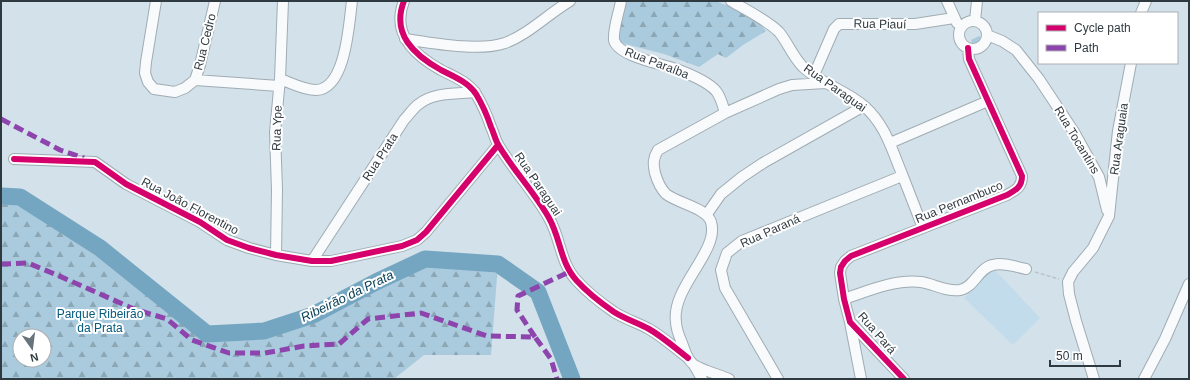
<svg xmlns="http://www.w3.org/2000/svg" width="1190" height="380" font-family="Helvetica,sans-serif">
<defs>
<pattern id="forest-firs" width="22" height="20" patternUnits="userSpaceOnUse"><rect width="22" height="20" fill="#aacbdd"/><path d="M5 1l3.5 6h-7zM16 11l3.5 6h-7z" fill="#8ba6b5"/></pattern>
</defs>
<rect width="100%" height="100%" fill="#d2e1ea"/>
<path fill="#c2dceb" d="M993,268L1040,318L1013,345L964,298Z"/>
<path fill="url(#forest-firs)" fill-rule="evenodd" d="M623,1H715L726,5L757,21L766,31L743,45L726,58L718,54L699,67L664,54L621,43L617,35Z
M1,196L20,197L100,248L207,334L264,331L313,315L376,282L425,259L498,264L491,355H424L394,379H1ZM20,336H44V360H20Z"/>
<path fill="#aacbdd" d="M979,36L984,42L983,48L975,52L971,40Z"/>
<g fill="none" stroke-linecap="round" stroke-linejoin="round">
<path stroke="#75a6c1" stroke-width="17" d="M1,196L20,197L100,248L207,334L264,331L313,315L376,282L425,259L498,264L538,292L572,379"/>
<defs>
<path id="minor" d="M156,1L146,62L145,73L148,82L154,89L175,92L185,88L195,80L200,65L215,1
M404,1C391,34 414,55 441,70C453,76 468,82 476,94C482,104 487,115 491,127C494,133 495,140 499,146C514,171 535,193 549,218C561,239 560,263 577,281C587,292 601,303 614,312C625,319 638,323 649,329C663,337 675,348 688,358
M621,1C619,13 613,28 614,40C617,56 662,64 676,69C687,73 708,82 716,91C721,97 723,106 725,113
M731,1C746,10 767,20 779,32C788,43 793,57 803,67C821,84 846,90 864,106C885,124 892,150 902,174C909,192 916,210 923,228
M947,1L957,23
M1141,13L1146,1
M959 35a14 14 0 1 1 28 0a14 14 0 1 1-28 0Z
M975,21L977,1
M987,35L1002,41L1016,50L1039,79L1074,132L1099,177L1107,210
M405,39C432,43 479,52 505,43C529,34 548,14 570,1
M814,75L834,29L839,24H915L954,18
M280,79C291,83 304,90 316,90C346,89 349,23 352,1
M195,80L279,86
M890,143L988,101
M14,159L95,162L126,184L200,222L227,240L249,248L276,255L312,261H331L402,246L417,240L426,232L498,145
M707,214L721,194L742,177L763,163L864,106
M276,255L277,190L275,132L280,79L283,1
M312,261L404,120C409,115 413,108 419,104C433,92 457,94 475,92
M844,299C868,291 895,279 921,282C934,284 946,292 960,290C975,287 978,268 993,265C1003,262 1016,267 1026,269
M850,322L861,379
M694,365L702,379
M729,379C720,375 699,369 693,364C686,358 685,350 682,343C679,336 676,329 676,322C671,287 720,251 711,222C707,208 677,203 666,194C660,188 657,180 655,173C653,164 653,158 658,150L725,113L779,89L792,85L825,83
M778,379L725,288L721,270L727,253L742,241L902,176
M904,379L850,322L844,299L840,273L841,267L845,261L851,256L1007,195C1016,190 1022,187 1022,176L969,59L968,48
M1094,379L1076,321L1069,294L1068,282L1073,272L1093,248L1109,216L1118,131L1131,63
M1144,379L1165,339L1189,284"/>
</defs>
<use href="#minor" stroke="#a0acb3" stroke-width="12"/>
<path stroke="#bdc3c6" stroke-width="1.5" stroke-dasharray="4 2" stroke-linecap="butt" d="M1035,272L1059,279"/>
<use href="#minor" stroke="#f8fafc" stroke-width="10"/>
<path stroke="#8e44ad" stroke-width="5" stroke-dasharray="10 5" stroke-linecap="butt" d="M1,119L60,150L84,158
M1,264L28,263L57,275L134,309L167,319L192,340L229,353H265L304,346L339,344L368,319L421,313L487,336L535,337L551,359L557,379
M535,337L517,310L518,296L569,272"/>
<defs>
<path id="cycleway" d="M404,1C391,34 414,55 441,70C453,76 468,82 476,94C482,104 487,115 491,127C494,133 495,140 499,146C514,171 535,193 549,218C561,239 560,263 577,281C587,292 601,303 614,312C625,319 638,323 649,329C663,337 675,348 688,358
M14,159L95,162L126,184L200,222L227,240L249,248L276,255L312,261H331L402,246L417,240L426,232L498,145
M904,379L850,322L844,299L840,273L841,267L845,261L851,256L1007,195C1016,190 1022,187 1022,176L969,59L968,48"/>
</defs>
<use href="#cycleway" stroke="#fff" stroke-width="8"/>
<use href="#cycleway" stroke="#d6006c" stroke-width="6"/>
</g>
<g text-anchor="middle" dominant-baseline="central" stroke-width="4" stroke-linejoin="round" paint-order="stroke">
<g font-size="12" fill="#2f3a40" stroke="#fff">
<text transform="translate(880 24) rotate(1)">Rua Piauí</text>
<text transform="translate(205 42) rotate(-76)">Rua Cedro</text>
<text transform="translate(657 63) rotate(21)">Rua Paraíba</text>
<text transform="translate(835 88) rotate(35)">Rua Paraguai</text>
<text transform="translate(277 128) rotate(-88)">Rua Ype</text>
<text transform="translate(1119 139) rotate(-82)">Rua Araguaia</text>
<text transform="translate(1077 140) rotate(59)">Rua Tocantins</text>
<text transform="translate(380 157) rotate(-57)">Rua Prata</text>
<text transform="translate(538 184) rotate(56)">Rua Paraguai</text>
<text transform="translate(959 202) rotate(-22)">Rua Pernambuco</text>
<text transform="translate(190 206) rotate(28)">Rua João Florentino</text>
<text transform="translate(770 231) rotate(-24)">Rua Paraná</text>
<text transform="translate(877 333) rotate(49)">Rua Pará</text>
</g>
<g font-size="12" fill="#045b7e" stroke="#fff">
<text x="100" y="314">Parque Ribeirão<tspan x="100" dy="14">da Prata</tspan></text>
</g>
<g font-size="13" font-style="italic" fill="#033c54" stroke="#fff">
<text transform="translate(347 296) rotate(-26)">Ribeirão da Prata</text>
</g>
</g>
<rect width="1190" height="380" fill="none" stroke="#2f3a40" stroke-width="4"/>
<rect x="1038" y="12" width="140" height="52" fill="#ffffff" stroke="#acb0b3"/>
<rect x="1046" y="25" width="20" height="6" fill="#d6006c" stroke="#acb0b3"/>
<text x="1074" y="32" font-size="12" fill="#2f3a40">Cycle path</text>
<rect x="1046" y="45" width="20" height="6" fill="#8e44ad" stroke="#acb0b3"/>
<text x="1074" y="52" font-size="12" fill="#2f3a40">Path</text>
<g transform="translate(32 348) rotate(166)"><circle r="19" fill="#ffffff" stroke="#acb0b3"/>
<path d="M0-3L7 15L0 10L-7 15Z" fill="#68747c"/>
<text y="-6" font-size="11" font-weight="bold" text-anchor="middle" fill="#2f3a40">N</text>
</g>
<path d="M1050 360v6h70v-6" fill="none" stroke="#2f3a40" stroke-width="2"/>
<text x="1056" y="360" font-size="12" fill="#2f3a40" stroke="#ffffff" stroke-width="3" paint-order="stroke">50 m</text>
</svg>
